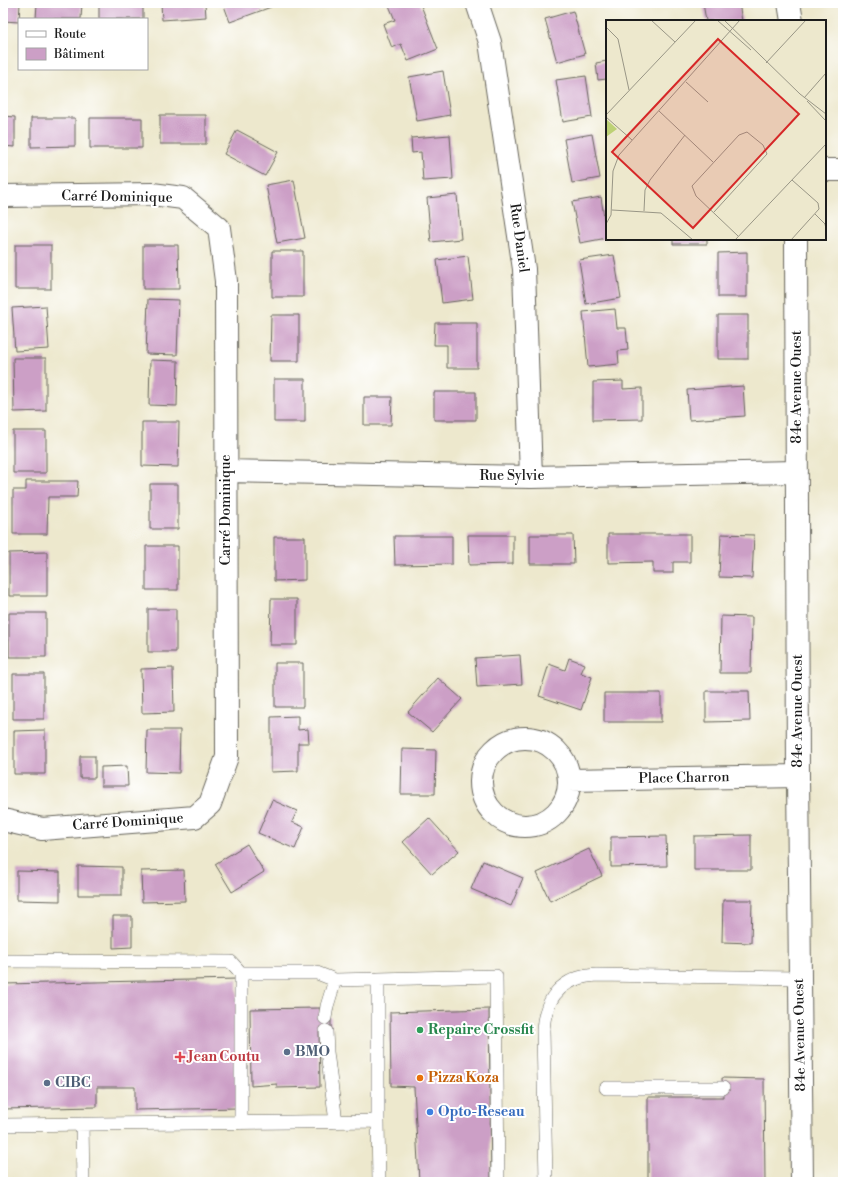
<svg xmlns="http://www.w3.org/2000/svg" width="846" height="1185" font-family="'Libre Bodoni',serif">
<rect width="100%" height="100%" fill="#fff"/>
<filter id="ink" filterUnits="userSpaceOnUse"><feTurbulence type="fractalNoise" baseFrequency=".025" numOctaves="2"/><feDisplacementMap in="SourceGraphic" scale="8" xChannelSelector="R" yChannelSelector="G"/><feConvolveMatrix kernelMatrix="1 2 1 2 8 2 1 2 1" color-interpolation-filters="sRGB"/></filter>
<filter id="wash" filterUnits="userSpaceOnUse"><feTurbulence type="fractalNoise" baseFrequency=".012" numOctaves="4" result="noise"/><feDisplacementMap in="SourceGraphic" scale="16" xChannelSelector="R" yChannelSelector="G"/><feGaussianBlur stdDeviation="0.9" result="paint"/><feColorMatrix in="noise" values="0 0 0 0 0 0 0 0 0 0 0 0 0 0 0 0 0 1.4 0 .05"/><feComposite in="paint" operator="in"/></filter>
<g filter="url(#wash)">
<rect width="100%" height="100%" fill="#ede8cd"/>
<g id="blocks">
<path fill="#cc9fc6" d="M3,3H20L19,22L3,21Z
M37,3H82L81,19H36Z
M99,3H143V19H99Z
M161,3H205L206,17L162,20Z
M223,3H270L271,7L230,22Z
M388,3H420L438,49L408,61L401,44L392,48L383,24L395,20Z
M703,3H739L742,21H706Z
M573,11L585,54L557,62L545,19Z
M607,61V79L598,80L596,63Z
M443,71L450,115L417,121L409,77Z
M586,76L592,117L563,122L556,80Z
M160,115H206V144H160Z
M3,116L15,117V147L3,146Z
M31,118H75V146L31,147Z
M90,118H142V148H90Z
M237,130L278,152L265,176L224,154Z
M592,134L600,178L572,183L564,139Z
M450,135L453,179L423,181L421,152L412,153L411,138Z
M294,180L305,238L277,243L266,185Z
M457,195L461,239L431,242L427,198Z
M601,197L607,238L580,243L572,202Z
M673,239H707V244H673Z
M15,245H51V289H15Z
M143,245H178L179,289H143Z
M272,251H303V297H272Z
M747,252V297H718V253Z
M614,255L621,298L586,304L579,260Z
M468,256L473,299L442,303L437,260Z
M148,299L179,300L177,355L146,354Z
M46,306L49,349L15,351L12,308Z
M615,309L617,328H626L628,350L618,351L619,364L588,367L583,312Z
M271,315H299V361H270Z
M718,315H748V359H718Z
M435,323H477V368H447V345H434Z
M13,358H46V411L14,412Z
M150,360L178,361L177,406L149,405Z
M274,379H305V422H274Z
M623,381V389L642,388V419L593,420V382Z
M743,386L745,416L689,420L687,390Z
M434,392H476V420H434Z
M364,397H392L391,425H364Z
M142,422H179L178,467L142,466Z
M13,431H46V473H13Z
M26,481H78L77,497H48L47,534H13V490H26Z
M150,484H178V529H150Z
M608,534H690V562H673V573H653V562L608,563Z
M721,534L754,535L752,578L719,577Z
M468,535H513V564L469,565Z
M530,535H573L574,564H530Z
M394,536H452V564L395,565Z
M274,537H305V580L274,581Z
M146,546H178V590H146Z
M47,552V596H9V553Z
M271,599H297V645H270Z
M148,609H176V652H148Z
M9,613H46V657H9Z
M721,616L752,617L751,673H720Z
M520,655L522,684L477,687L475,658Z
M569,658L585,664L581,673L592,677L581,710L539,696L549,664L565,670Z
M275,663H303V707H275Z
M173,668L174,712L142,713L141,669Z
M13,674H44V719H13Z
M438,678L462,699L432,732L408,712Z
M706,691H749L750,721L706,722Z
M604,693H661V722H604Z
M298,716V730L308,729L309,743H298V771L271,772V717Z
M45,730V774H14V731Z
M147,730H180L179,773L146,772Z
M402,749L436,750L435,794H401Z
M80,756H95V778H80Z
M127,766L128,786H101V767Z
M272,800L297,811L292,822L304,827L295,849L258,833Z
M429,818L459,851L432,874L403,842Z
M751,835V870H694V836Z
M666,836L667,866L611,867V837Z
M247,844L264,872L232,892L215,864Z
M589,849L602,876L550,901L537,873Z
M483,861L523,878L511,906L471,889Z
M78,866L122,867V895H78Z
M184,870L185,901L142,902L141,871Z
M17,871L60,872V901L17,900Z
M723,900H752L751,943L722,942Z
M113,916H132V947L113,948Z
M237,979L239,1108L135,1110V1087H97V1107L3,1109V984Z
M320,1008V1018L331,1017V1031H319L320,1087L277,1088V1084L251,1086L250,1009Z
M489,1009L491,1182H419L414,1087L391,1086L390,1012Z
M722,1078L764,1079L765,1182H648V1097H723Z"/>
</g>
</g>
<g filter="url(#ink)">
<use href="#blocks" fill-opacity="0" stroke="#65635a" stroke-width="1"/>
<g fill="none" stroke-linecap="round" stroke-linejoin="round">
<defs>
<path id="lane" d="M3,961L231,962L241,973V1123
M241,973H317L335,980L378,979
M325,1018L327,1006L335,980
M326,1031L327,1052L336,1122
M606,1088H723
M82,1124L83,1182
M3,1125L378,1121
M379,1182L378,1121V979L496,976L498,1182
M546,1182L543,1030C545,998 562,977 596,975L799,978"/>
<path id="street" d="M477,3L490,42L524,269L531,477
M789,3L792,21
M825,170H843
M3,196L152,194L183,198L219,228L226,281L227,757L210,804L195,817L42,829L3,820
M796,239L798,776L802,1182
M226,471L531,477L797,472
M481 782a44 44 0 1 1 88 0a44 44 0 1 1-88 0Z
M569,780L798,776"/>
</defs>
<use href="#lane" stroke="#65635a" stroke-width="14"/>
<use href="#street" stroke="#65635a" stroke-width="24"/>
<use href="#lane" stroke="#fff" stroke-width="13"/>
<use href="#street" stroke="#fff" stroke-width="22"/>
</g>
</g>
<circle fill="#2e9e5b" stroke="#fff" stroke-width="1.5" cx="420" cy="1030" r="4"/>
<g fill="#5c6f8a" stroke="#fff" stroke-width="1.5">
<circle cx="287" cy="1052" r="4"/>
<circle cx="47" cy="1083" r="4"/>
</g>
<path fill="#e0444e" stroke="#fff" stroke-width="1.5" d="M178 1051h4v4h4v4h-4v4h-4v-4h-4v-4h4z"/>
<circle fill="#e8710a" stroke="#fff" stroke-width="1.5" cx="420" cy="1078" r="4"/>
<circle fill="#3f7fe0" stroke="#fff" stroke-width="1.5" cx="430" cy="1112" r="4"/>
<g text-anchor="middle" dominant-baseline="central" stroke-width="4" stroke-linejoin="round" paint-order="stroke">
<g font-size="14" fill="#1c1c1c" stroke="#fff">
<text transform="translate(117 197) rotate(1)">Carré Dominique</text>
<text transform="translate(519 238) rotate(82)">Rue Daniel</text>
<text transform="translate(797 387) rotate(-90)">84e Avenue Ouest</text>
<text x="512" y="476">Rue Sylvie</text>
<text transform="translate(226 510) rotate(-90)">Carré Dominique</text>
<text transform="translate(798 711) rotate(-90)">84e Avenue Ouest</text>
<text transform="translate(684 778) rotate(-1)">Place Charron</text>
<text transform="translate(128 822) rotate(-4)">Carré Dominique</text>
<text transform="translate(800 1035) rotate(-91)">84e Avenue Ouest</text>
</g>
<g font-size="14" font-weight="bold" fill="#27864d" stroke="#fff" text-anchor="start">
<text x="428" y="1030">Repaire Crossfit</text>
</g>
<g font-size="14" font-weight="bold" fill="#4e5e75" stroke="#fff" text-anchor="start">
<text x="295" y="1052">BMO</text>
<text x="55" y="1083">CIBC</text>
</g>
<g font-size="14" font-weight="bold" fill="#be3a42" stroke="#fff" text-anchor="start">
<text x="188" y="1057">Jean Coutu</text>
</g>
<g font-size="14" font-weight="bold" fill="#c56008" stroke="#fff" text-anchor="start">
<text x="428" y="1078">Pizza Koza</text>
</g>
<g font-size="14" font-weight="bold" fill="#366cbe" stroke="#fff" text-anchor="start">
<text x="438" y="1112">Opto-Reseau</text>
</g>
</g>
<g transform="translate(606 20)">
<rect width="220" height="220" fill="#ede8cd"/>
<path d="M0,99L11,109L0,117Z" fill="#bdd175"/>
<path fill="none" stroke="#999686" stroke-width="1" d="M45,0L69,22M111,0L145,30M118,0L194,74L220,94M0,7L12,19L23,70M160,43L200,0M80,62L102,82M198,78L220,53M201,81L220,101M53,91L107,142M0,95L90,0M0,97L26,120M6,190L55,193L87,220M38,191L39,170L44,160L79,115M108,192L161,134L157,125L141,112L133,115L86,166L90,176L132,216M209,194L219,204L220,209M0,204L5,195L7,151L13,135L134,0M129,220L220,124M185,220L213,189L212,183L186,160"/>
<path fill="#d62828" fill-opacity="0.15" stroke="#d62828" stroke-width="2" d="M112,19L193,94L87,208L6,132Z"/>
<rect width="220" height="220" fill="none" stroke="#1c1c1c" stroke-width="2"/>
</g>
<rect width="846" height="1185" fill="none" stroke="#fff" stroke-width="16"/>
<rect x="18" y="18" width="130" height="52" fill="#ffffff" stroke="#a4a4a4"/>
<rect x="26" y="31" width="20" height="6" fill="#ffffff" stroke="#a4a4a4"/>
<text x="54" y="38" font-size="12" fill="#1c1c1c">Route</text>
<rect x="26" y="48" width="20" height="12" fill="#cc9fc6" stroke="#a4a4a4"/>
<text x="54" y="58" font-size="12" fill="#1c1c1c">Bâtiment</text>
</svg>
